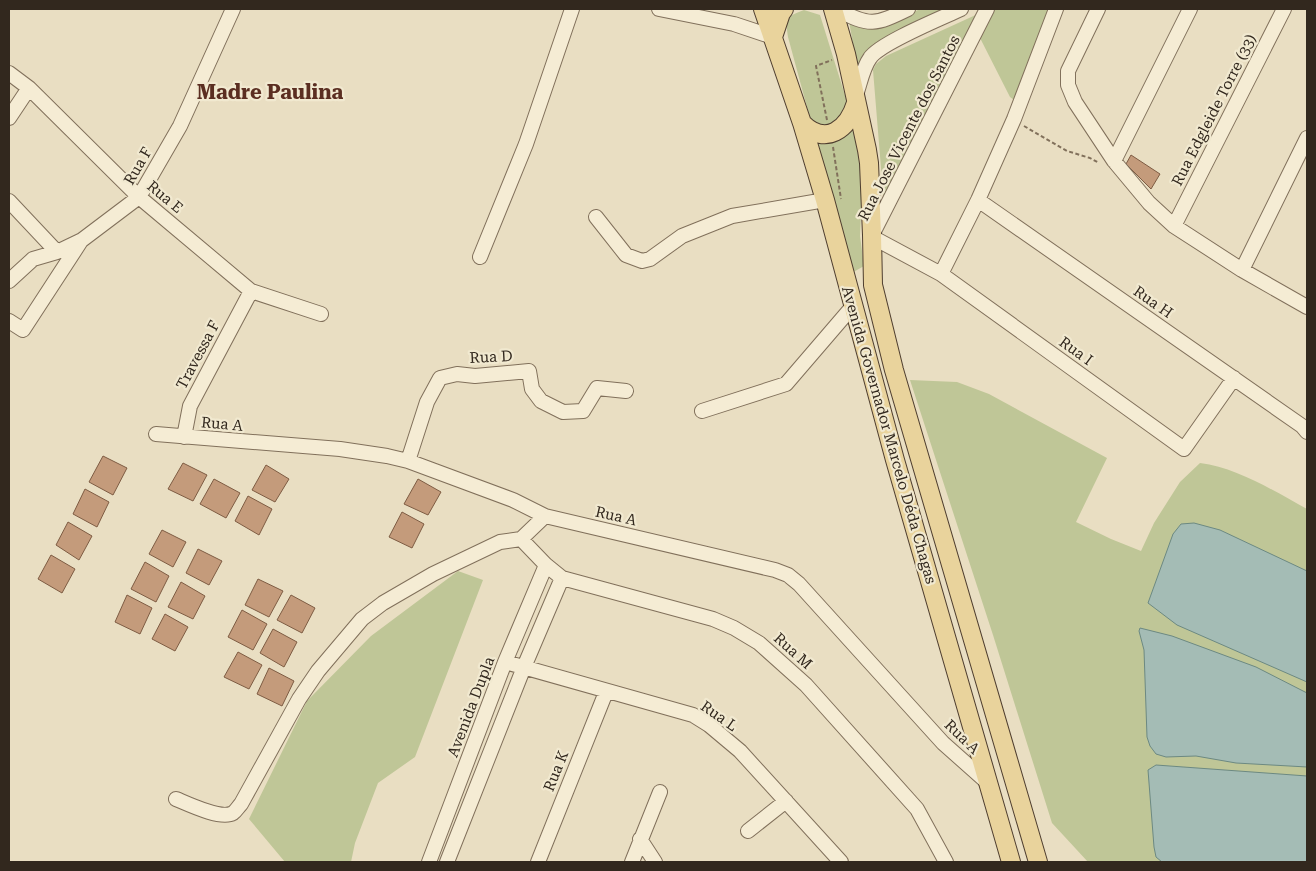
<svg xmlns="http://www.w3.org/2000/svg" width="1316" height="871" font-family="'Roboto Serif',serif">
<rect width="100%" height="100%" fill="#e9dec2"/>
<path fill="#bfc697" d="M920,9H950L876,45L859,79L849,21L893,22Z
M993,9H1050L1014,100L1010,97L979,36Z
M804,10L820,15L848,105L847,113L825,130L811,122L788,37C785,19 787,16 804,10Z
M980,13L884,205L873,70L876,64L886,56Z
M854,121L863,168L860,236L864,266L850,274L814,139Z
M910,380L957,382L989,394L1107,458L1076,522L1111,539L1141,551L1154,523L1180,482L1200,463C1238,468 1274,491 1307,509V862H1088L1052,823L993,635Z
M458,571L483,580L415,757L378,783L355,843L351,862H285L249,819L307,701L371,636Z"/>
<path fill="#a4bcb5" stroke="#6c8982" d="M1194,523L1220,530L1307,571V682L1177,625L1148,603L1173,534L1181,524Z
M1140,628L1172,636L1256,667L1307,693V767L1236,763L1196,756L1166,757L1156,754L1150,746L1147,737L1144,650L1139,631Z
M1156,765L1307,776V862H1162L1156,857L1154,847L1148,770Z"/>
<path fill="#c49b7b" stroke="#7e5c43" d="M1131,155L1160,174L1151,189L1126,164Z
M103,456L127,468L113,495L89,482Z
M183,463L207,475L193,501L168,489Z
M266,465L289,479L275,502L252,490Z
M214,479L240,493L226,518L200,504Z
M418,479L441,492L428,515L404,504Z
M85,489L109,502L97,527L73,514Z
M248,496L272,509L259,535L235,521Z
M402,512L424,524L412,548L389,537Z
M68,522L92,536L79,560L56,545Z
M162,530L186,542L173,567L149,554Z
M198,549L222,561L209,585L186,573Z
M51,555L75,569L62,593L38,579Z
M145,562L169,576L156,602L131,589Z
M258,579L283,591L269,617L245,605Z
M181,582L205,596L193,619L168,607Z
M127,595L152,608L140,634L115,622Z
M291,595L315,608L302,633L277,620Z
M242,610L267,624L253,650L228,637Z
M165,614L188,627L175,651L152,639Z
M273,629L297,642L284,667L260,653Z
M238,652L262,665L249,689L224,677Z
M269,668L294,681L282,706L257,694Z"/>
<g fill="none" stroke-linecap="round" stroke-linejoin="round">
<defs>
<path id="minor" d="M659,9L734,24L773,37
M836,9C870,27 875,25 908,9
M1098,9L1068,71V85L1075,102L1114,161L1149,203L1174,226L1242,270L1307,307
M9,73L29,88L139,197L251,291L321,314
M855,98C860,85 862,69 870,58C880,43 942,18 961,9
M9,118L29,88
M1114,161L1190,9
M978,200L1302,426L1307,432
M9,201L57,252
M596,217L626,255L642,261L650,259L682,236L732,216L825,200
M1174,226L1284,9
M872,235L987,9
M872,237L941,274L1184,449L1234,378
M480,257L526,144L572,9
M1242,270L1307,138
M941,274L978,200L1014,119L1056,9
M9,281L33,259L57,252L82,240L139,197L180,126L233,9
M9,321L23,330L81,241
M702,411L786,384L853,306
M156,434L340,449L387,456L408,461L513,500L545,516L775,570L788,575L799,584L943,743L988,783
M184,437L190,406L251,291
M408,461L427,402L440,378L457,374L475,376L529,371L532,389L541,401L563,412L583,411L597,388L626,391
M521,539L545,516
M505,662L693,715L709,725L740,751L841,862
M176,799C188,804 221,820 233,813C236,811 238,807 241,804L299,699L318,671L362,619L383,603L433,574L500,542L521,539L546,565L562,578L713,619L734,628L759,643L806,685L917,809L946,862
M748,831L786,801
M640,839L655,862
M429,862L505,662L546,565
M447,862L524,667L562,578
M538,862L606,692
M632,862L660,792"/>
<path id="major" d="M763,9L802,123L825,200L895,460L1011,862
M833,9L846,54L867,150L869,163L872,235L873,285L894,370L1038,862
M773,37L781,13L784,9
M802,123C826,147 848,129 856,103"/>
</defs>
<use href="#minor" stroke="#81705b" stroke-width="16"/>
<use href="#major" stroke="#4f3e2f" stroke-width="20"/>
<path stroke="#81705b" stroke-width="2" stroke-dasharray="4 2.5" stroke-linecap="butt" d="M827,120L816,66L832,60
M1024,126L1067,151L1090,158L1099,163
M833,147L841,199"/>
<use href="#minor" stroke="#f5ecd4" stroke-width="14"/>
<use href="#major" stroke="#e9d39c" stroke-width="18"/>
</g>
<g text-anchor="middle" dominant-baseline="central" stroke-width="4.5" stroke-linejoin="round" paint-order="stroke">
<g font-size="15" fill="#32281e" stroke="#f1e9d0">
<text transform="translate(1214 110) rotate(-63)">Rua Edgleide Torre (33)</text>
<text transform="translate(909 128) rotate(-63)">Rua Jose Vicente dos Santos</text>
<text transform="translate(138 166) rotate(-60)">Rua F</text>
<text transform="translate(165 197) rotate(40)">Rua E</text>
<text transform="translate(1153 302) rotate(35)">Rua H</text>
<text transform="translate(1076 351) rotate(36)">Rua I</text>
<text transform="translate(198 355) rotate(-62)">Travessa F</text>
<text transform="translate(491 357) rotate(-3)">Rua D</text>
<text transform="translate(222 424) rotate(5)">Rua A</text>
<text transform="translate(889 435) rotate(74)">Avenida Governador Marcelo Déda Chagas</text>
<text transform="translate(616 516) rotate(13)">Rua A</text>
<text transform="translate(793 651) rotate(42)">Rua M</text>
<text transform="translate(471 707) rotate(-69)">Avenida Dupla</text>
<text transform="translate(719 716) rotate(35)">Rua L</text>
<text transform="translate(962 737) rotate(44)">Rua A</text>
<text transform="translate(556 771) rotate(-68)">Rua K</text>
</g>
<g font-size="20" font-weight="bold" fill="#5b2e21" stroke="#f1e9d0">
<text x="270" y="92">Madre Paulina</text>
</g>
</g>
<rect width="1316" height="871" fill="none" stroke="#32281e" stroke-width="20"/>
</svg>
